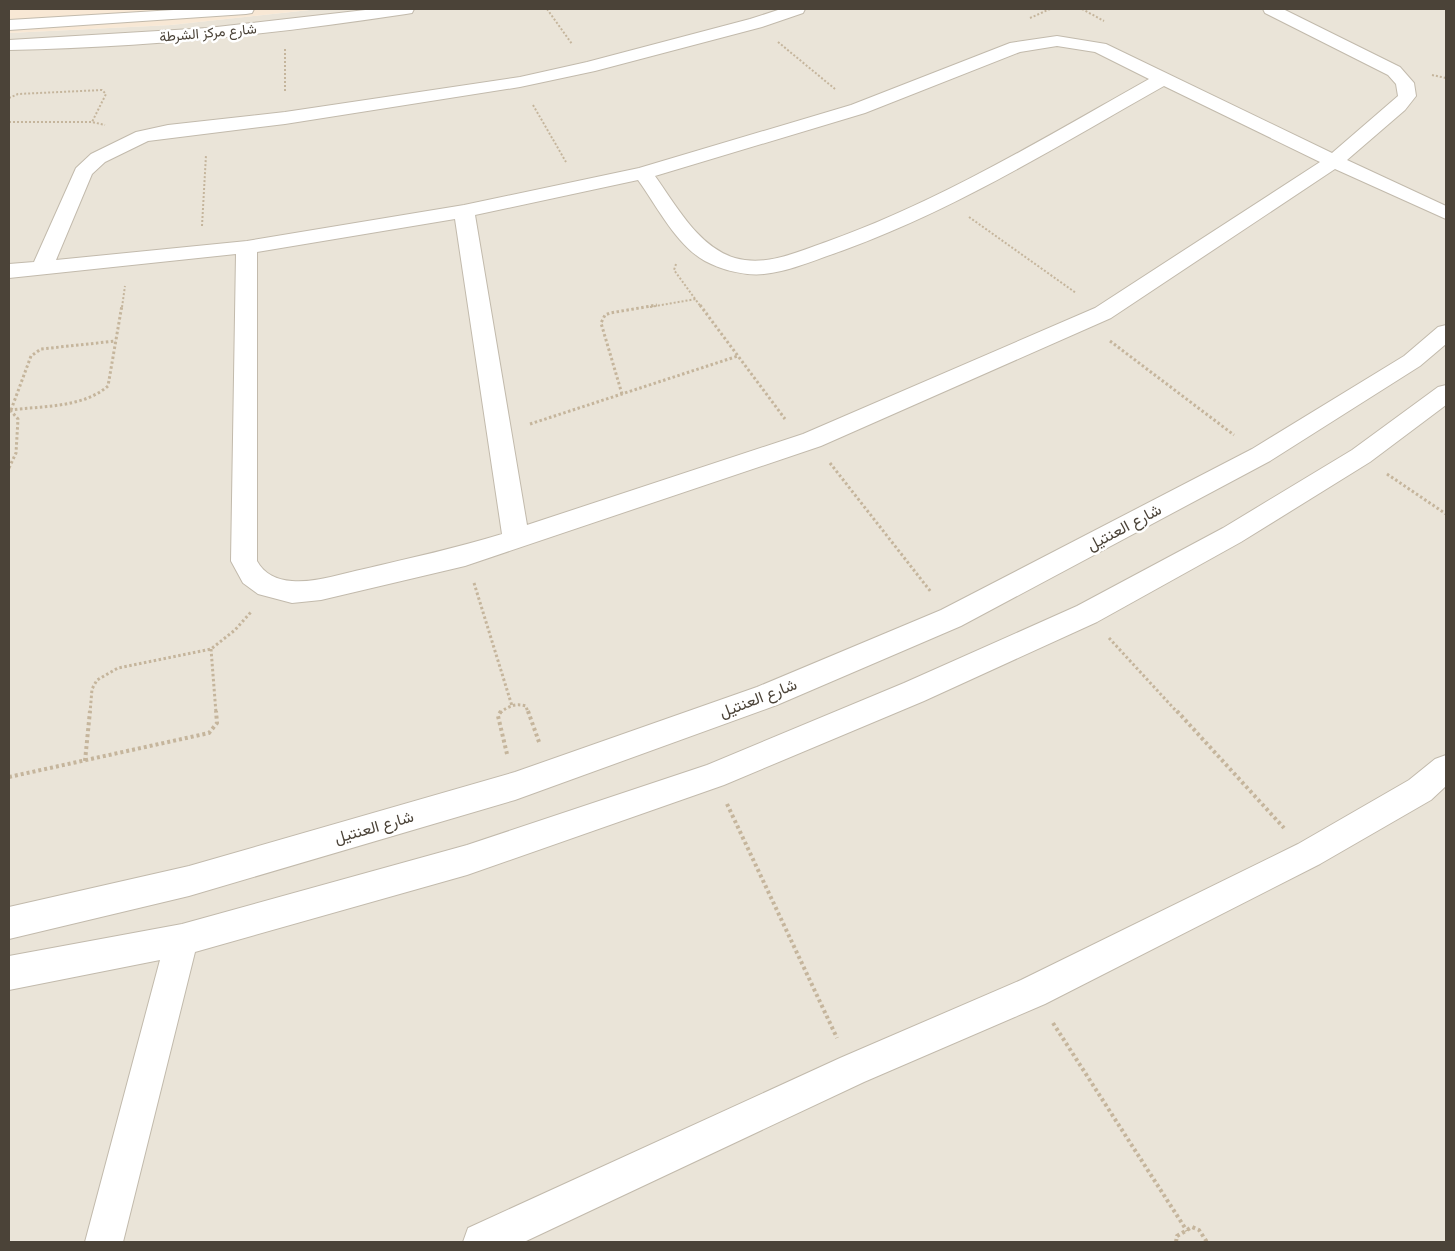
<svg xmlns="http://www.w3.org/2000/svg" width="1455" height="1251" font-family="'Fira Sans Condensed',Vazirmatn,sans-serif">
<rect width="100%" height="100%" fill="#f6f2ea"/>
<path fill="#eae4d8" d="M319,9H1446V1242H9V33L171,25Z"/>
<path fill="#f8e8d5" d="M9,9H319L171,25L9,33Z"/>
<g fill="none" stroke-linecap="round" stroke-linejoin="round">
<defs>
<path id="minor" d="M190,9H254L252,13L246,14L9,30V20Z
M374,9H414L412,13L406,14C275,34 142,48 9,50V40L208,28Z
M781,9H805L803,13L762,27L595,71L520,87L285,124L148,141L105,162L92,174L56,260L247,241L464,205L639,168L851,105L1010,43L1057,36L1106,44L1332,153L1398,96L1396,84L1388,75L1265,13L1263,9H1283L1400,67L1414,83L1416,96L1405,110L1347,160L1446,206V219L1335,169L1111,318L821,446L465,566L321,600L292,603L258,594L243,583L231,561L236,254L9,278V264L34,262L76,168L91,154L136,132L168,125L285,112L520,77L587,62L750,19ZM1057,46L1095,52L1149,79C1044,138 941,201 826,242C797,252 766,267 735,258C698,247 676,205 655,176L865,113L1020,52ZM1164,86L1320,162L1095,308L803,434L527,525L475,215L638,180C657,206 676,245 705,261C722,270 745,276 764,274C791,271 818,259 844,250C957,209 1059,145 1164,86ZM455,219L502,534C457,548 410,558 364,569C341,574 315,583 292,581C277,580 264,574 257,561V252Z
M1446,325V344L1420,366L1270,461L961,626L777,705L515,800L189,896L9,939V907L189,866L515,772L757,687L941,610L1252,449L1404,356L1438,327Z
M1446,385V405L1370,462L1241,542L1097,622L924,701L724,785L467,875L195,952L123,1242H85L160,960L9,990V956L182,924L467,845L707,765L904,683L1077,606L1223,528L1352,450L1438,387Z
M1446,755V786L1431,800L1320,864L1045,1004L864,1082L524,1242H463L468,1228L840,1058L1021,980L1298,844L1409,780L1435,759Z"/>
</defs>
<use href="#minor" stroke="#c2baac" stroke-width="2"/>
<path stroke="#c5b59c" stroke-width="2" stroke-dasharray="2 2" stroke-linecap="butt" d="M547,9L572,44
M1082,9L1104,21
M1030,18L1050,9
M778,42L835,89
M285,49V93
M1432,75L1446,78
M9,98L18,94L102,90L106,94L92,122
M533,105L566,162
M9,122H92L105,125
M969,217L1076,293
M202,226L206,155
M676,264L674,270L701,307
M122,307L125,286
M650,307L696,299"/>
<path stroke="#c5b59c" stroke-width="3" stroke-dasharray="2.5 2.5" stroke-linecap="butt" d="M700,305L785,419
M1110,341L1234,435
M622,394L601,323L605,315L610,313L657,305
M10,410C41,406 83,408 108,386L122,305
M11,410L31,356L41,349L116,341
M530,424L738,356
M830,463L931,592
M9,468L16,453L18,419L11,411
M1387,474L1446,514
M474,583L512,706
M1109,638L1178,713
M211,649L216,713
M90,713L92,689L97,680L118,668L211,649L235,630L251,612
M500,713C508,706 516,703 526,706L528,713"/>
<path stroke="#c5b59c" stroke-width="4" stroke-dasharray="3 3" stroke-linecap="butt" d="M501,711L498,716L507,754
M528,711L539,742
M1177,711L1284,828
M85,761L90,711
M9,777L209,733L217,723L216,711
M727,804L837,1038
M1053,1023L1187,1231
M1176,1242L1177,1236L1192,1227L1199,1230L1207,1242"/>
<use href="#minor" fill="#fff" fill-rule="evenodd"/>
</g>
<g text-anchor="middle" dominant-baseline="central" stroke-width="5" stroke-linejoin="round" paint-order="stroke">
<g font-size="14" fill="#4b4338" stroke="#fff">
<text transform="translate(208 33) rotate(-5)">شارع مركز الشرطة</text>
</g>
<g font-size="16" fill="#4b4338" stroke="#fff">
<text transform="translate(1124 527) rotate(-28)">شارع العنتيل</text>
<text transform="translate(758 698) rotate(-21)">شارع العنتيل</text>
<text transform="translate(374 827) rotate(-16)">شارع العنتيل</text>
</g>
</g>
<rect width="1455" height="1251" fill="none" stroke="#4b4338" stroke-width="20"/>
</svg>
